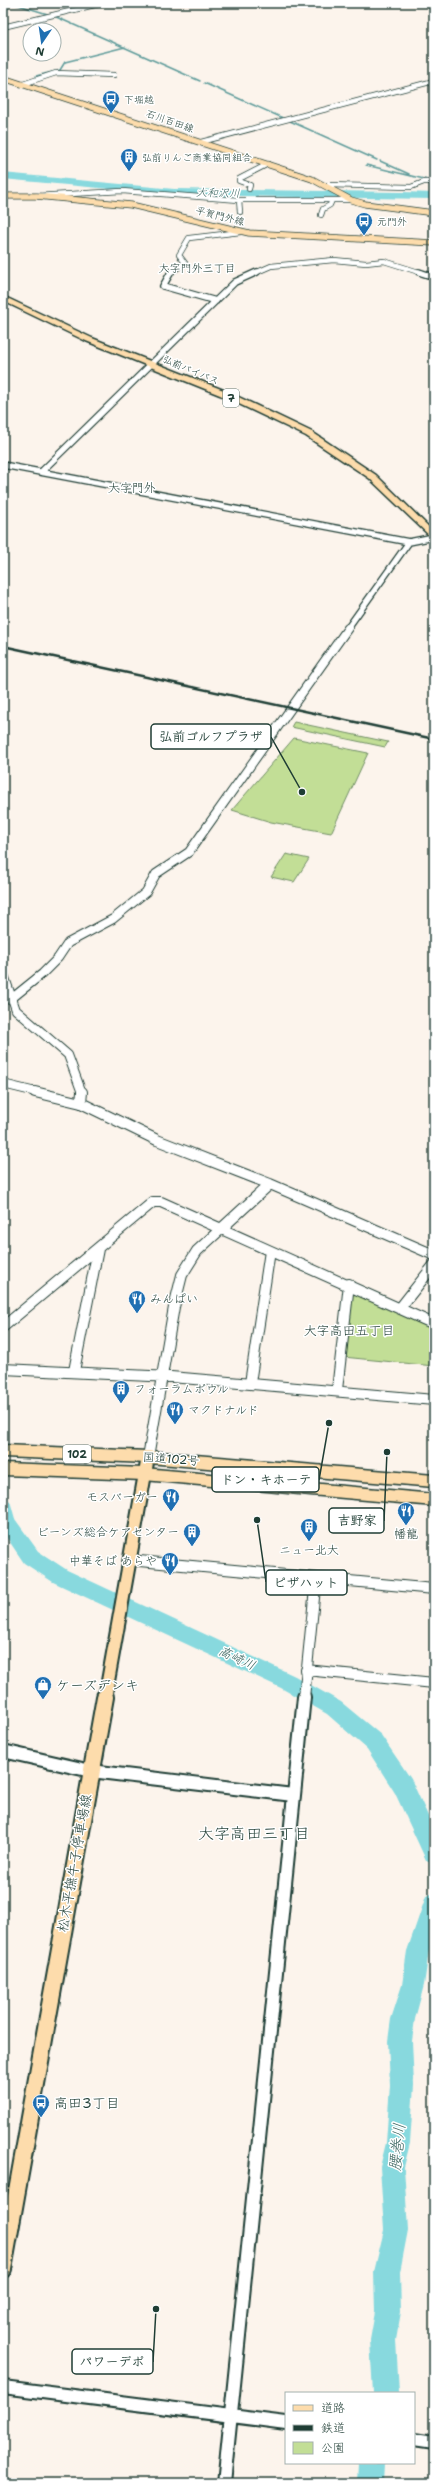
<svg xmlns="http://www.w3.org/2000/svg" width="437" height="2486" font-family="'Shantell Sans','Klee One',sans-serif">
<rect width="100%" height="100%" fill="#fcf4ec"/>
<filter id="ink" filterUnits="userSpaceOnUse"><feTurbulence type="fractalNoise" baseFrequency=".025" numOctaves="2"/><feDisplacementMap in="SourceGraphic" scale="8" xChannelSelector="R" yChannelSelector="G"/><feConvolveMatrix kernelMatrix="1 2 1 2 8 2 1 2 1" color-interpolation-filters="sRGB"/></filter>
<g filter="url(#ink)">
<path fill="#c2de96" stroke="#708e65" d="M294,722L388,742L385,747L291,727Z
M294,738L368,753L331,833L271,822L232,810Z
M286,854L309,859L294,882L271,877Z
M351,1291L434,1327V1366L343,1357Z"/>
<g fill="none" stroke-linecap="round" stroke-linejoin="round">
<path stroke="#5e9b9a" stroke-width="1.5" d="M12,3L54,16L200,81
M36,76L60,70L65,62L125,47
M204,83L285,119
M290,121L377,160
M380,161L409,174
M366,165L428,180"/>
<path fill="#88d9de" fill-rule="evenodd" d="M3,173L174,189L401,192L434,193V199L174,195L3,179Z
M3,1498L10,1501L15,1519L38,1551L67,1570L295,1676L341,1702L381,1735L411,1779L434,1829V1863L426,1860L395,1793L367,1749L327,1714L281,1688L53,1582L24,1563L3,1532Z
M434,1893V1937L429,1951L424,1985L415,2019L412,2041L414,2085L410,2143L404,2167L408,2230L400,2272L401,2312L396,2340L399,2393H373L370,2340L375,2312L374,2272L384,2230L380,2167L386,2143L390,2085L388,2041L391,2019L402,1985L407,1951L426,1896Z
M358,2463H384L383,2483H357Z"/>
<defs>
<path id="minor-far4" d="M3,27L103,3
M23,84L56,73L114,75
M201,142L434,81
M326,185L411,187L424,182H434
M249,189L250,185L239,181V179L268,164
M36,196L122,191L239,200H351
M239,200L240,212
M321,215L323,209L330,205L332,200
M170,273L185,263L179,255L189,238L241,232
M255,273L271,266L334,260L366,263L384,261L422,273"/>
<path id="minor-far3" d="M171,272L163,286L216,301
M419,272L434,277
M3,465L409,542L434,537
M41,472L235,282L257,272
M347,629L409,542"/>
<path id="minor-far2" d="M3,972L16,1010L68,1055L82,1093
M3,998L11,999L42,974L58,958L68,943L113,919L146,892L156,874L189,852L348,628
M3,1084L40,1093"/>
<path id="minor-far1" d="M35,1092L81,1103L157,1140L270,1184L434,1255
M81,1103L82,1092
M400,1308L434,1265
M3,1327L153,1202H161L434,1324
M3,1369L171,1377L434,1400
M74,1371L98,1249
M250,1383L270,1251
M337,1390L349,1284
M148,1457L174,1307L182,1275L197,1251L270,1184
M129,1560L434,1589
M306,1670L434,1683
M304,1698L316,1578"/>
<path id="minor" d="M3,1751L91,1771L293,1795
M3,2387L286,2423
M414,2440L434,2443
M224,2483L304,1697"/>
<path id="major-far2" d="M3,78L312,179L351,200L365,204L434,213
M3,196H36L131,205L249,233L434,243"/>
<path id="major-far1" d="M105,1698L148,1457"/>
<path id="major" d="M3,2269L105,1697"/>
<path id="highway" d="M3,296L92,338L226,391L312,432L376,475L434,532V540L369,478L306,436L220,395L86,341L3,301Z
M3,1445L148,1451L434,1475V1487L148,1463L3,1457Z
M3,1463L144,1468L434,1494V1506L144,1480L3,1475Z"/>
</defs>
<use href="#minor-far4" stroke="#1f3d34" stroke-width="6"/>
<use href="#minor-far3" stroke="#1f3d34" stroke-width="8"/>
<use href="#minor-far2" stroke="#1f3d34" stroke-width="10"/>
<use href="#minor-far1" stroke="#1f3d34" stroke-width="12"/>
<use href="#minor" stroke="#1f3d34" stroke-width="16"/>
<use href="#major-far2" stroke="#1f3d34" stroke-width="7"/>
<use href="#major-far1" stroke="#1f3d34" stroke-width="16"/>
<use href="#major" stroke="#1f3d34" stroke-width="20"/>
<use href="#highway" stroke="#1f3d34" stroke-width="3"/>
<use href="#minor-far4" stroke="#fff" stroke-width="4.5"/>
<use href="#minor-far3" stroke="#fff" stroke-width="5.5"/>
<use href="#minor-far2" stroke="#fff" stroke-width="8"/>
<use href="#minor-far1" stroke="#fff" stroke-width="10"/>
<use href="#minor" stroke="#fff" stroke-width="12"/>
<use href="#major-far2" stroke="#fddcac" stroke-width="5.5"/>
<use href="#major-far1" stroke="#fddcac" stroke-width="12"/>
<use href="#major" stroke="#fddcac" stroke-width="16"/>
<use href="#highway" fill="#fddcac" fill-rule="evenodd"/>
<path stroke="#1f3d34" stroke-width="2.5" d="M3,646L434,739"/>
</g>
</g>
<defs>
<symbol id="bus-pin" viewBox="-11 -11 22 30"><path d="M0 17L-7.5 6A9.5 9.5 0 1 1 7.5 6Z" fill="#1f6fb2" stroke="#fff"/><path d="M-5-6H5V4H4V6H2V4H-2V6H-4V4H-5ZM-3.5-4V0h7V-4ZM-3.5 1.2v1.5H-2V1.2ZM2 1.2v1.5H3.5V1.2Z" fill="#fff"/></symbol>
<symbol id="building-pin" viewBox="-11 -11 22 30"><path d="M0 17L-7.5 6A9.5 9.5 0 1 1 7.5 6Z" fill="#1f6fb2" stroke="#fff"/><path d="M-4-6H4V6H1V3H-1V6H-4ZM-2.5-4.3h1.7v1.8h-1.7ZM.8-4.3h1.7v1.8H.8ZM-2.5-1h1.7V.8h-1.7ZM.8-1h1.7V.8H.8Z" fill="#fff"/></symbol>
<symbol id="restaurant-pin" viewBox="-11 -11 22 30"><path d="M0 17L-7.5 6A9.5 9.5 0 1 1 7.5 6Z" fill="#1f6fb2" stroke="#fff"/><path d="M-5-6h1v4h1v-4h1v4h1v-4h1v5L-1.5 .5V6h-2V.5L-5-1ZM5-6V6H3V1.5H1.5Q1.5-4 5-6Z" fill="#fff"/></symbol>
<symbol id="shop-pin" viewBox="-11 -11 22 30"><path d="M0 17L-7.5 6A9.5 9.5 0 1 1 7.5 6Z" fill="#1f6fb2" stroke="#fff"/><path d="M-5-2.5h2.3a2.7 3.5 0 0 1 5.4 0H5L5.5 6h-11ZM-1.5-2.5h3a1.5 2.3 0 0 0-3 0Z" fill="#fff"/></symbol>
</defs>
<g fill-rule="evenodd">
<use href="#bus-pin" x="101" y="89" width="20" height="27"/>
<use href="#building-pin" x="119" y="147" width="20" height="27"/>
<use href="#bus-pin" x="354" y="211" width="20" height="27"/>
<use href="#restaurant-pin" x="127" y="1289" width="20" height="27"/>
<use href="#building-pin" x="111" y="1379" width="20" height="27"/>
<use href="#restaurant-pin" x="165" y="1400" width="20" height="27"/>
<use href="#restaurant-pin" x="161" y="1487" width="20" height="27"/>
<use href="#restaurant-pin" x="396" y="1501" width="20" height="27"/>
<use href="#building-pin" x="299" y="1517" width="20" height="27"/>
<use href="#building-pin" x="182" y="1522" width="20" height="27"/>
<use href="#restaurant-pin" x="160" y="1551" width="20" height="27"/>
<use href="#shop-pin" x="33" y="1675" width="20" height="27"/>
<use href="#bus-pin" x="31" y="2093" width="20" height="27"/>
</g>
<g text-anchor="middle" dominant-baseline="central" stroke-width="3" stroke-linejoin="round" paint-order="stroke">
<g font-size="10" fill="#1f3d34" stroke="#fff" text-anchor="start">
<text x="124" y="99">下堀越</text>
<text x="142" y="157">弘前りんご商業協同組合</text>
<text x="377" y="221">元門外</text>
</g>
<g font-size="10" fill="#1f3d34" stroke="#fff">
<text transform="translate(170 121) rotate(19)">石川百田線</text>
<text transform="translate(220 216) rotate(14)">平賀門外線</text>
<text transform="translate(191 370) rotate(23)">弘前バイパス</text>
</g>
<g font-size="11" font-style="italic" fill="#39645e" stroke="#fff">
<text transform="translate(218 193) rotate(1)">大和沢川</text>
</g>
<g font-size="11" fill="#1f3d34" stroke="#fff">
<text x="197" y="268">大字門外三丁目</text>
</g>
<g fill="#fff" stroke="#627771" stroke-width="1">
<rect x="223" y="389" width="16" height="18" rx="3"/>
<rect x="63" y="1445" width="28" height="18" rx="3"/>
</g>
<g font-size="11" font-weight="bold" fill="#1f3d34">
<text x="231" y="398">7</text>
<text x="77" y="1454">102</text>
</g>
<g font-size="12" fill="#1f3d34" stroke="#fff">
<text x="132" y="488">大字門外</text>
</g>
<g font-size="12" fill="#1f3d34" stroke="#fff" text-anchor="start">
<text x="150" y="1299">みんぱい</text>
<text x="134" y="1389">フォーラムボウル</text>
<text x="188" y="1410">マクドナルド</text>
<text x="158" y="1497" text-anchor="end">モスバーガー</text>
<text x="179" y="1532" text-anchor="end">ビーンズ総合ケアセンター</text>
<text x="406" y="1534" text-anchor="middle">幡龍</text>
<text x="309" y="1550" text-anchor="middle">ニュー北大</text>
<text x="157" y="1561" text-anchor="end">中華そば あらや</text>
</g>
<g font-size="12" fill="#1f3d34" stroke="#fff">
<text transform="translate(171 1459) rotate(4)">国道102号</text>
</g>
<g font-size="13" fill="#1f3d34" stroke="#fff">
<text x="349" y="1330">大字高田五丁目</text>
</g>
<g font-size="13" font-style="italic" fill="#39645e" stroke="#fff">
<text transform="translate(237 1658) rotate(25)">高崎川</text>
</g>
<g font-size="14" fill="#1f3d34" stroke="#fff" text-anchor="start">
<text x="56" y="1685">ケーズデンキ</text>
<text x="54" y="2103">高田3丁目</text>
</g>
<g font-size="14" fill="#1f3d34" stroke="#fff">
<text transform="translate(74 1863) rotate(-80)">松木平撫牛子停車場線</text>
</g>
<g font-size="16" fill="#1f3d34" stroke="#fff">
<text x="254" y="1833">大字高田三丁目</text>
</g>
<g font-size="16" font-style="italic" fill="#39645e" stroke="#fff">
<text transform="translate(397 2147) rotate(-84)">腰巻川</text>
</g>
</g>
<path fill="none" stroke="#1f3d34" stroke-width="1.5" d="M302 792L271 737M329 1423L319 1480M387 1452L384 1521M257 1520L266 1582M156 2309L153 2362"/>
<g fill="#1f3d34" stroke="#fff" stroke-width="1.5">
<circle cx="302" cy="792" r="4"/>
<circle cx="329" cy="1423" r="4"/>
<circle cx="387" cy="1452" r="4"/>
<circle cx="257" cy="1520" r="4"/>
<circle cx="156" cy="2309" r="4"/>
</g>
<g fill="#fff" stroke="#1f3d34" stroke-width="1.5">
<rect x="151" y="724" width="120" height="25" rx="4"/>
<rect x="212" y="1467" width="107" height="25" rx="4"/>
<rect x="329" y="1508" width="55" height="25" rx="4"/>
<rect x="266" y="1570" width="81" height="25" rx="4"/>
<rect x="72" y="2349" width="81" height="25" rx="4"/>
</g>
<g font-size="13" text-anchor="middle" font-weight="bold" fill="#1f3d34">
<text x="211" y="741">弘前ゴルフプラザ</text>
<text x="266" y="1484">ドン・キホーテ</text>
<text x="357" y="1525">吉野家</text>
<text x="306" y="1587">ピザハット</text>
<text x="112" y="2366">パワーデポ</text>
</g>
<rect width="437" height="2486" fill="none" stroke="#fff" stroke-width="16"/>
<rect x="8" y="8" width="421" height="2470" fill="none" stroke="#1f3d34" stroke-width="1.5" filter="url(#ink)"/>
<rect x="285" y="2392" width="130" height="72" fill="#ffffff" stroke="#a5b1ae"/>
<rect x="293" y="2405" width="20" height="6" fill="#fddcac" stroke="#a5b1ae"/>
<text x="321" y="2412" font-size="12" fill="#1f3d34">道路</text>
<rect x="293" y="2425" width="20" height="6" fill="#1f3d34" stroke="#a5b1ae"/>
<text x="321" y="2432" font-size="12" fill="#1f3d34">鉄道</text>
<rect x="293" y="2442" width="20" height="12" fill="#c2de96" stroke="#a5b1ae"/>
<text x="321" y="2452" font-size="12" fill="#1f3d34">公園</text>
<g transform="translate(42 42) rotate(193)"><circle r="19" fill="#ffffff" stroke="#a5b1ae"/>
<path d="M0-3L7 15L0 10L-7 15Z" fill="#1f6fb2"/>
<text y="-6" font-size="11" font-weight="bold" text-anchor="middle" fill="#1f3d34">N</text>
</g>
</svg>
